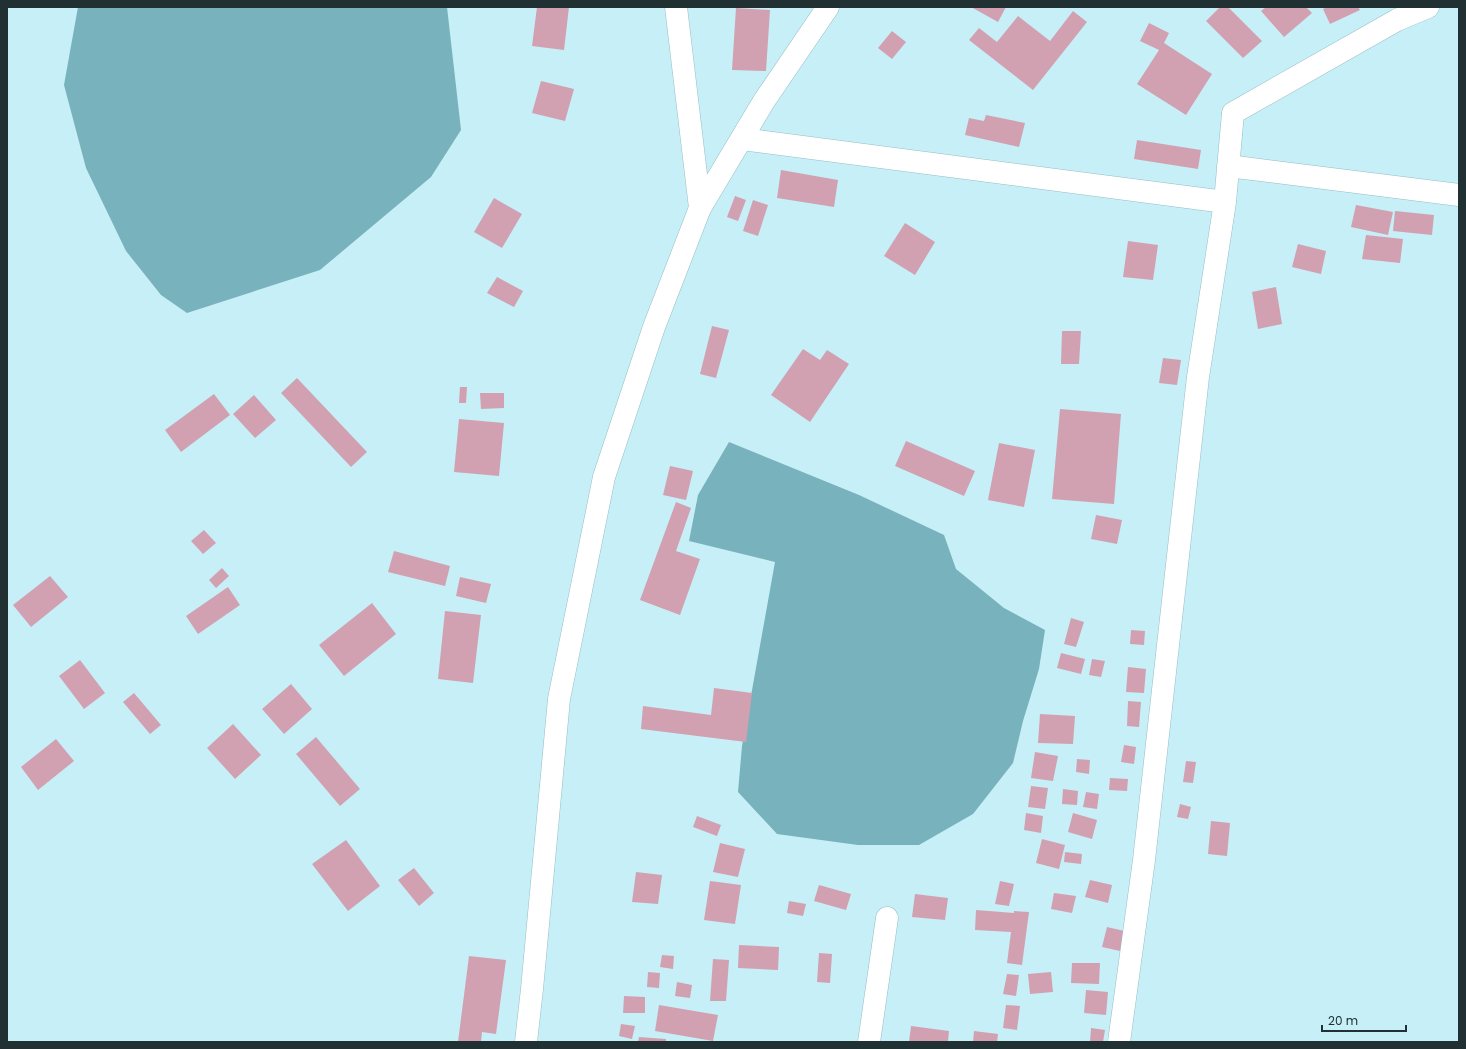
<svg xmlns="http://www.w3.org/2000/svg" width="1466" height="1049" font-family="Poppins,sans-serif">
<rect width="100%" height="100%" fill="#c7eff7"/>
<path fill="#78b2bc" d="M78,7H447L461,130L431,177L320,270L187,313L161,295L126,251L86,168L64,85Z
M729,442L859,495L944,535L956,569L1004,608L1045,630L1039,669L1023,721L1013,763L973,814L919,845H858L777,834L738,792L742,746L775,562L689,541L698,495Z"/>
<path fill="#d1a1b1" d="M537,7H569L564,50L532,46Z
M971,7H1006L998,22Z
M1220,7H1228L1262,41L1243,58L1206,21Z
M1266,7H1306L1312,13L1284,37L1261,11Z
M1327,7H1358L1360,10L1330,24L1323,9Z
M736,8L770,10L766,71L732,70Z
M1073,11L1087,22L1033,90L969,40L979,28L997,42L1018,16L1050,41Z
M1149,23L1169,33L1164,43L1212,74L1186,115L1137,84L1159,50L1140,41Z
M892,31L906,42L892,59L878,48Z
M541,81L574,89L565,121L532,113Z
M986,115L1025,123L1019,147L965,135L969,118L984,121Z
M1137,140L1201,150L1198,169L1134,159Z
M781,170L838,180L834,207L777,198Z
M735,196L746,200L738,221L727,217Z
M494,198L522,214L502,248L474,232Z
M753,200L768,205L758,236L743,231Z
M1356,205L1393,212L1388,235L1351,227Z
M1395,211L1434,215L1432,235L1393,231Z
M905,223L935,242L915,275L884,256Z
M1366,235L1403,239L1400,263L1362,259Z
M1128,241L1158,245L1153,280L1123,277Z
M1298,244L1326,251L1321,274L1292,267Z
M497,277L523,291L514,307L487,293Z
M1276,287L1282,324L1258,329L1252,292Z
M712,326L729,330L716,378L700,374Z
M1062,331H1081L1079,364H1061Z
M803,349L820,360L827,350L849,364L810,422L771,395Z
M1163,358L1181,360L1177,385L1159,383Z
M297,378L367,452L351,467L281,393Z
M460,387H467L466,403H459Z
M480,393H504V408L481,409Z
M214,394L230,415L181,452L165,430Z
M254,395L276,420L255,438L233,414Z
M1060,409L1121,414L1114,504L1052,499Z
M459,419L504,423L499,476L454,472Z
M906,441L975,471L964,496L895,466Z
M999,443L1035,450L1024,507L988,500Z
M670,466L693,471L686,500L663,495Z
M676,502L691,508L676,551L700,559L680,615L640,600Z
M1096,515L1122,520L1117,544L1091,539Z
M204,530L216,543L203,554L191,541Z
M394,551L450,566L445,586L388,572Z
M222,568L229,576L216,588L209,580Z
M50,576L68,597L31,627L13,605Z
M460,577L491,584L486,603L456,596Z
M228,587L240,605L198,634L186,616Z
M372,603L396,634L344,676L319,645Z
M445,611L481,615L473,683L438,679Z
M1071,618L1084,622L1076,647L1064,644Z
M1131,630L1145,631L1144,645L1130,644Z
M1061,653L1085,659L1081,674L1057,668Z
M1092,659L1105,661L1101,677L1089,675Z
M80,660L105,693L84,709L59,676Z
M1128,667L1146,669L1144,693L1126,692Z
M291,684L312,709L284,734L262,709Z
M714,688L752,693L746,742L641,729L643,706L711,715Z
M134,693L161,725L150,734L123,702Z
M1128,701L1141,702L1139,727L1127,726Z
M1040,714L1075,716L1073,744L1038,743Z
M233,724L261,755L235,779L207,748Z
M316,737L360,789L340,806L296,754Z
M56,739L74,761L38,790L21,767Z
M1124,745L1136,747L1134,764L1121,762Z
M1035,752L1058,756L1053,781L1031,778Z
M1077,759L1090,760L1089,774L1076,772Z
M1186,761L1196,762L1193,783L1183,782Z
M1110,778L1128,779L1127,791L1109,790Z
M1031,786L1048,788L1045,809L1028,807Z
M1063,789L1078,791L1077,805L1062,804Z
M1086,792L1099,794L1097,809L1083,807Z
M1180,804L1191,807L1188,819L1177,817Z
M1026,813L1043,816L1041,833L1024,830Z
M1073,813L1097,820L1092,839L1068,832Z
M697,816L721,825L717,836L693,827Z
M1211,821L1230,823L1227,856L1208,854Z
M1042,839L1065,845L1059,869L1036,863Z
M346,840L380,886L348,911L312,864Z
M720,843L745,849L738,877L713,872Z
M1065,852L1082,854L1081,864L1064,862Z
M414,868L434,893L419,906L398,880Z
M636,872L662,875L658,904L632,902Z
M1090,880L1112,885L1108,903L1085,897Z
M710,881L741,885L735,924L704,920Z
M1000,881L1014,884L1009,906L995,904Z
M819,885L851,894L846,910L814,901Z
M1054,893L1076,896L1072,913L1051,909Z
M915,894L948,898L945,920L912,917Z
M789,901L806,904L803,916L787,913Z
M976,910L1014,913V911L1029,912L1022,965L1007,963L1011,932L975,930Z
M1107,927L1133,933L1129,953L1102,947Z
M739,945L779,947L778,970L738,968Z
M819,953L832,954L830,983L817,982Z
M662,955L674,956L673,969L660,967Z
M469,956L506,960L496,1034L482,1032L481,1042H458Z
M713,959L729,960L726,1001H710Z
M1072,963H1100L1099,984L1071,983Z
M648,972L660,973L659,988L647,987Z
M1051,972L1053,992L1030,994L1028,974Z
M1007,974L1019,975L1016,996L1003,994Z
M677,982L692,985L690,998L675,996Z
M1086,990L1108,992L1106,1015L1084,1013Z
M624,996L645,997V1013H623Z
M659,1005L718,1015L713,1041L655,1031Z
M1006,1005L1020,1006L1017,1030L1003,1028Z
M621,1024L635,1026L632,1039L619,1036Z
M911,1026L949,1031L948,1042H909Z
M1091,1028L1105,1030L1103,1042H1090Z
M974,1031L998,1034L997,1042H973Z
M639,1037L666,1039V1042H638Z"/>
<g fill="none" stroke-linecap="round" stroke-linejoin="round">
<defs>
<path id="street" d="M742,139L1225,202
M1228,166L1459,195
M869,1042L887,918
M1119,1042L1144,860L1198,377L1225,202L1233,113L1397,20L1428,7"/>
<path id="secondary" d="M676,7L700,208"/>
<path id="highway" d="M526,1042L532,989L559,699L604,477L654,327L700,208L764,101L828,7"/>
</defs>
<use href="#street" stroke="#96bdc4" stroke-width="23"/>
<use href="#secondary" stroke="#96bdc4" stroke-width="23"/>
<use href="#highway" stroke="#96bdc4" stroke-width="23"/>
<use href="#street" stroke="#fff" stroke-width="22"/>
<use href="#secondary" stroke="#fff" stroke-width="22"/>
<use href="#highway" stroke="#fff" stroke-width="22"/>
</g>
<rect width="1466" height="1049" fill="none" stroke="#213033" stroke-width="16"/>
<path d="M1322 1025v6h84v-6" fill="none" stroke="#213033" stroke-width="2"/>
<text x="1328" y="1025" font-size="12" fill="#213033" stroke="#c7eff7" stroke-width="3" paint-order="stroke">20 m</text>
</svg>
